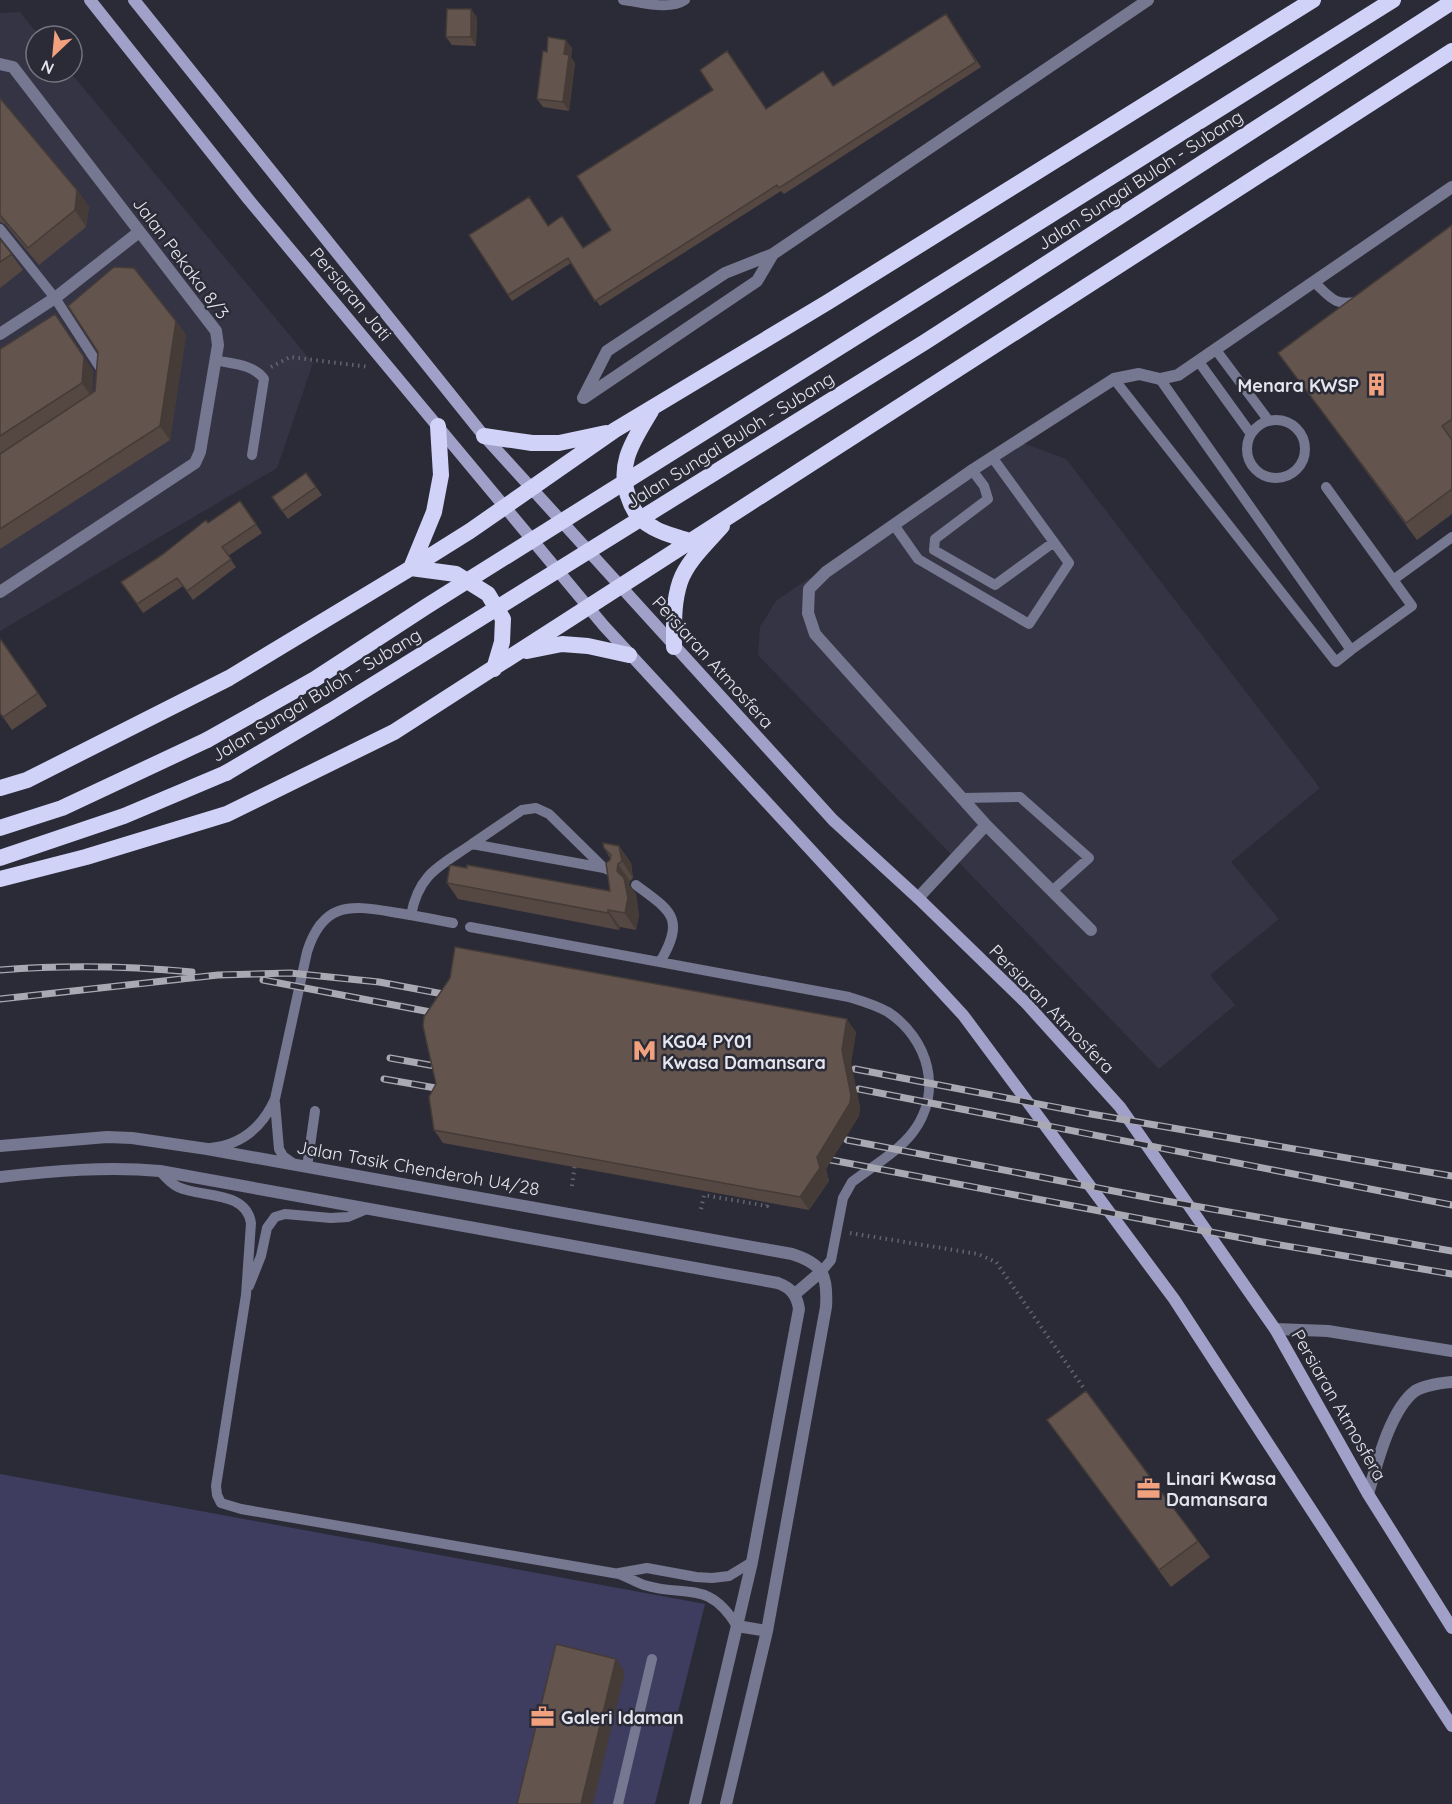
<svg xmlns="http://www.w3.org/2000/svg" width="1452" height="1804" font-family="Quicksand,sans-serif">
<rect width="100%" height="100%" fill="#2b2b37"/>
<path fill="#343445" d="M20,12L39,36H36V72H70L313,363L277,468L0,631V13Z
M1013,439L1066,459L1320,788L1231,862L1279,919L1210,975L1235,1005L1159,1069L758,655L760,627L776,601Z"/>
<path fill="#3e3d60" d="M0,1474L705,1604L655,1804H0Z"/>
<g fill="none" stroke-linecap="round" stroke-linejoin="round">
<path stroke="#64646f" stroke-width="4" stroke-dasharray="1.5 4.5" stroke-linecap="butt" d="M271,367L290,357L369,367
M572,1186L575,1164
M701,1209L704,1195L767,1206L769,1200
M850,1233L978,1254L996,1262L1085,1390"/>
<path stroke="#767790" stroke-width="10" d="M623,0C641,2 669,11 685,0
M0,229L55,298L101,369V375
M1314,282C1330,297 1335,307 1358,301
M1216,350L1269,421
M215,360C232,364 253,364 264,379L252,455
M1199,362L1251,434
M1114,379L1336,662L1351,650L1160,379
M1247 449a29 29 0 1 1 58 0a29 29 0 1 1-58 0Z
M972,470L984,486L988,499L935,539L934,550L995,585L1054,542
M1326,487L1412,606L1351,650
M894,525L918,559L1029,624L1069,563L992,457
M1393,580L1452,537
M962,798L1020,797L1089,858L1052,891
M472,844L522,810L536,808L549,814L604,868
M636,885C671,911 686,918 660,962
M411,915C419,873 440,866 472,844L604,868L615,873
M470,927L849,997C862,1001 876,1005 888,1012C929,1039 943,1092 913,1132C899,1151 870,1168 852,1182L843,1198L831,1260L822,1271
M275,1103L279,1149L283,1156L294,1164
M210,1148C241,1145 262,1128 275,1099L307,952C322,904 348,904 392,912C412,915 432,919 453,923
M307,1167L315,1111
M160,1171C165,1177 170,1183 178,1187C201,1198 246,1190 251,1223L246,1295L216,1486L217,1495L221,1503L241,1509L619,1574C627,1577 636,1582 644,1585C687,1598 708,1579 737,1626
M249,1286L261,1256L267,1228L275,1217L285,1214L331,1218L348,1217L367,1209
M619,1573L647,1568L696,1577L712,1578L729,1576L752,1562
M618,1804L652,1659"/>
<path stroke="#767790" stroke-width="12" d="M0,64L13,67L216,331L218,345L200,452L195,463L0,592
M0,334L55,298L139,232
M583,398L607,351L725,273L773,254L1148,0
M584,398L757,281L773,254
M986,825L1091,930
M918,898L986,825L815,634L808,613L809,589L826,572L974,469L1114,379L1139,374L1160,379L1178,375L1452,187"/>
<path stroke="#767790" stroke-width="12" d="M0,1146L107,1137L132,1138L207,1149L792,1254C823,1264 828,1275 826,1307L767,1631L726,1804
M0,1177C53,1171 107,1166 160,1171L778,1283C791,1288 797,1295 799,1309L752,1562L695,1804
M795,1294L822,1271
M1275,1329L1328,1331L1452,1351
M1368,1494C1377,1464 1390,1410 1415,1391C1425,1385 1441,1383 1452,1382
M737,1626L767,1631"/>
<path stroke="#a0a0c8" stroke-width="12" d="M90,0L249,200L604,626L963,1015L1174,1299L1452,1726
M134,0L484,436L833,820L918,898L1026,1003L1120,1107L1275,1329L1368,1494L1452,1628"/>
<path stroke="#d0d2f8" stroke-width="16" d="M651,411C633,441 615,466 630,501C634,513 642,522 654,528C664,534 678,537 689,541
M484,436L532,443H559L606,433
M411,568L456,574L488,594L503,619L502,642L494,669
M411,568L434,512L441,475L438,426
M674,647C674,624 673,603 680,582C687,561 708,542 722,526
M527,651L562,644L588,646L629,655
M0,788L27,780L229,678L411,568L470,531L615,430L828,302L1313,0
M0,828L62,808L207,740
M0,858L124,816L226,773
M0,879L86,857L227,814L394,732L1452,51"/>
<defs>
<path id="rail" d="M0,970C64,965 128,966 192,972
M263,980L441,1014
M0,999L218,975L290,973L379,982L454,996
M390,1058L435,1066
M855,1069L1091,1114L1452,1176
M384,1079L447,1090
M859,1089L1452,1205
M847,1140L1166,1201L1452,1251
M826,1159L1263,1242L1452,1274"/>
</defs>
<use href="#rail" stroke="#a9a9b3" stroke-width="7"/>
<use href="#rail" stroke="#2b2b37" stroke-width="4.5" stroke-dasharray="14" stroke-linecap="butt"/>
<path stroke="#d0d2f8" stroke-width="16" d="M207,740L315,679L427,606L1393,0
M226,773L331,711L925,342L1452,2"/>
</g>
<path fill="#554843" d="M471,9L477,18L476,46L452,45L446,37Z
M946,14L981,67L784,194L781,191L600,306L571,263L512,301L508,295L611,230L766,109L833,86Z
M572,48L571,57L575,63L569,111L543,107L537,99L547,52Z
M0,98L77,190L89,207L86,227L39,265L5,224L0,222Z
M1452,225V514L1417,540L1278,353Z
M0,239L23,270L0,288Z
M55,314L93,371L92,393L176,321L186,335L170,440L0,549V349Z
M306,473L322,495L288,519L272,497Z
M240,501L262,533L228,556L236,567L193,600L183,586L143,613L121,582Z
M1,640L47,706L12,730L0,713Z
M619,846L631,863L633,878L630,881L629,885L636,894L639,915L636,930L620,927L619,930L458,899L447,883L610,891V858L604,848Z
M856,1032L851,1063L860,1108L859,1116L826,1169L829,1181L809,1210L443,1143L434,1130Z
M1047,1420L1198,1541L1210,1557L1171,1587Z"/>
<path fill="#453b37" d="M471,9L477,18L476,46L471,37Z
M566,40L572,48L571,57L575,63L569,111L563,102L564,54Z
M77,190L89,207L86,227L75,210Z
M55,314L93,371L92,397L82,383Z
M176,321L186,335L170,440L160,426Z
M619,846L631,863L633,878L622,861Z
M618,864L630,881L629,885L636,894L639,915L636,930L625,913L617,871Z
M608,910L620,927L619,930L608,913Z
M847,1019L856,1032L851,1063L860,1108L859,1116L826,1169L829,1181L809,1210L800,1197L817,1157L842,1050Z
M616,1659L625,1672L593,1804H581Z"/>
<path fill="#63544e" stroke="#453b37" stroke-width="1.5" d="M447,9H471V37H446Z
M946,14L976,62L779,188L777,185L595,301L568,258L508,295L469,235L529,197L548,226L562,216L583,248L611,230L577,176L713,90L700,70L727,51L766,109L823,71L833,86Z
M548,37L566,40L564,54L569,55L563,102L537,99L543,51L547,52Z
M0,98L77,190L75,210L28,248L0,215Z
M1452,225V419L1442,426L1452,440V489L1406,523L1278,353Z
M0,239L12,254L0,262Z
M114,267L134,268L176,321L160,426L0,529V454L95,391L98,352L68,306Z
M55,314L84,357L82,383L0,436V349Z
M306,473L316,487L282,511L272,497Z
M240,501L256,524L222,547L231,559L187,591L177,578L137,604L121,582L162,555L206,520L208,523Z
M1,640L38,693L3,717L0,713V641Z
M603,843L619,846L622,861L618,864L617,871L624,878L628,898L625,913L608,910V913L447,883L450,865L467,868V865L610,891L606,863L610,860L611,855L604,848Z
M455,947L847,1019L842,1050L851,1095L850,1103L817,1157L820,1168L800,1197L434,1130L429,1097L436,1084L423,1026L424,1017L450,978Z
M1086,1391L1198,1541L1159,1570L1047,1420Z
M556,1644L616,1659L581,1804H517Z"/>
<defs>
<symbol id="building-bare" viewBox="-9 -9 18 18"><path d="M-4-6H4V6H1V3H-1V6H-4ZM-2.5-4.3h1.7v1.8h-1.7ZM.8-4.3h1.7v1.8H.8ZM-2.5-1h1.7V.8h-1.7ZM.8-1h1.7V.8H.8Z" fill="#f1a17d" stroke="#2b2b37" stroke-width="2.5" paint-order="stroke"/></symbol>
<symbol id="metro-bare" viewBox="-9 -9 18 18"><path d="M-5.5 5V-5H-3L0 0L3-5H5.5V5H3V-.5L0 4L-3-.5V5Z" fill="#f1a17d" stroke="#2b2b37" stroke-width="2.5" paint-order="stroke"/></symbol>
<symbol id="office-bare" viewBox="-9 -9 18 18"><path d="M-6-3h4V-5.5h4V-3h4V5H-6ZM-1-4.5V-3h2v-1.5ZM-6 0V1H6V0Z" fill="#f1a17d" stroke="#2b2b37" stroke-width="2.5" paint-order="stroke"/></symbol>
</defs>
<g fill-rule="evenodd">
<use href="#building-bare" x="1360" y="368" width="33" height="33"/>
<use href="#metro-bare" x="628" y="1034" width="33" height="33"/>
<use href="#office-bare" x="1132" y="1472" width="33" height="33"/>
<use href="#office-bare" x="526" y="1700" width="33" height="33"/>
</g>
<g text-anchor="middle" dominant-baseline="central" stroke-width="5" stroke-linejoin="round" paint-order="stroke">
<g font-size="18" fill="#e4e5ed" stroke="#2b2b37">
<text transform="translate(1140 180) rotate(-33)">Jalan Sungai Buloh - Subang</text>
<text transform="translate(181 258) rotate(53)">Jalan Pekaka 8/3</text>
<text transform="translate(351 294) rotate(50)">Persiaran Jati</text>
<text transform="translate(730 440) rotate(-32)">Jalan Sungai Buloh - Subang</text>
<text transform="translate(713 662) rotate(48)">Persiaran Atmosfera</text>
<text transform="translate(316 695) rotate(-31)">Jalan Sungai Buloh - Subang</text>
<text transform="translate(1052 1009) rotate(46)">Persiaran Atmosfera</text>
<text transform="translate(418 1168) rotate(10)">Jalan Tasik Chenderoh U4/28</text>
<text transform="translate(1339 1405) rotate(60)">Persiaran Atmosfera</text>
</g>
<g font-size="18" font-weight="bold" fill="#e4e5ed" stroke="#2b2b37" text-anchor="start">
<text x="1359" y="385" text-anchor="end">Menara KWSP</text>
<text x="662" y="1041">KG04 PY01<tspan x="662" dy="21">Kwasa Damansara</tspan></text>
<text x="1166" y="1478">Linari Kwasa<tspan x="1166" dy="21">Damansara</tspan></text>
<text x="561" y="1717">Galeri Idaman</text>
</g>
</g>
<g transform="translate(54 54) rotate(206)"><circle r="28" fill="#2b2b37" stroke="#757580" stroke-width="1.5"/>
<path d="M0-4.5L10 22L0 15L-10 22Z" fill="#f1a17d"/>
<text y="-9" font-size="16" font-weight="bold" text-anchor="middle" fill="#e4e5ed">N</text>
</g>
</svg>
